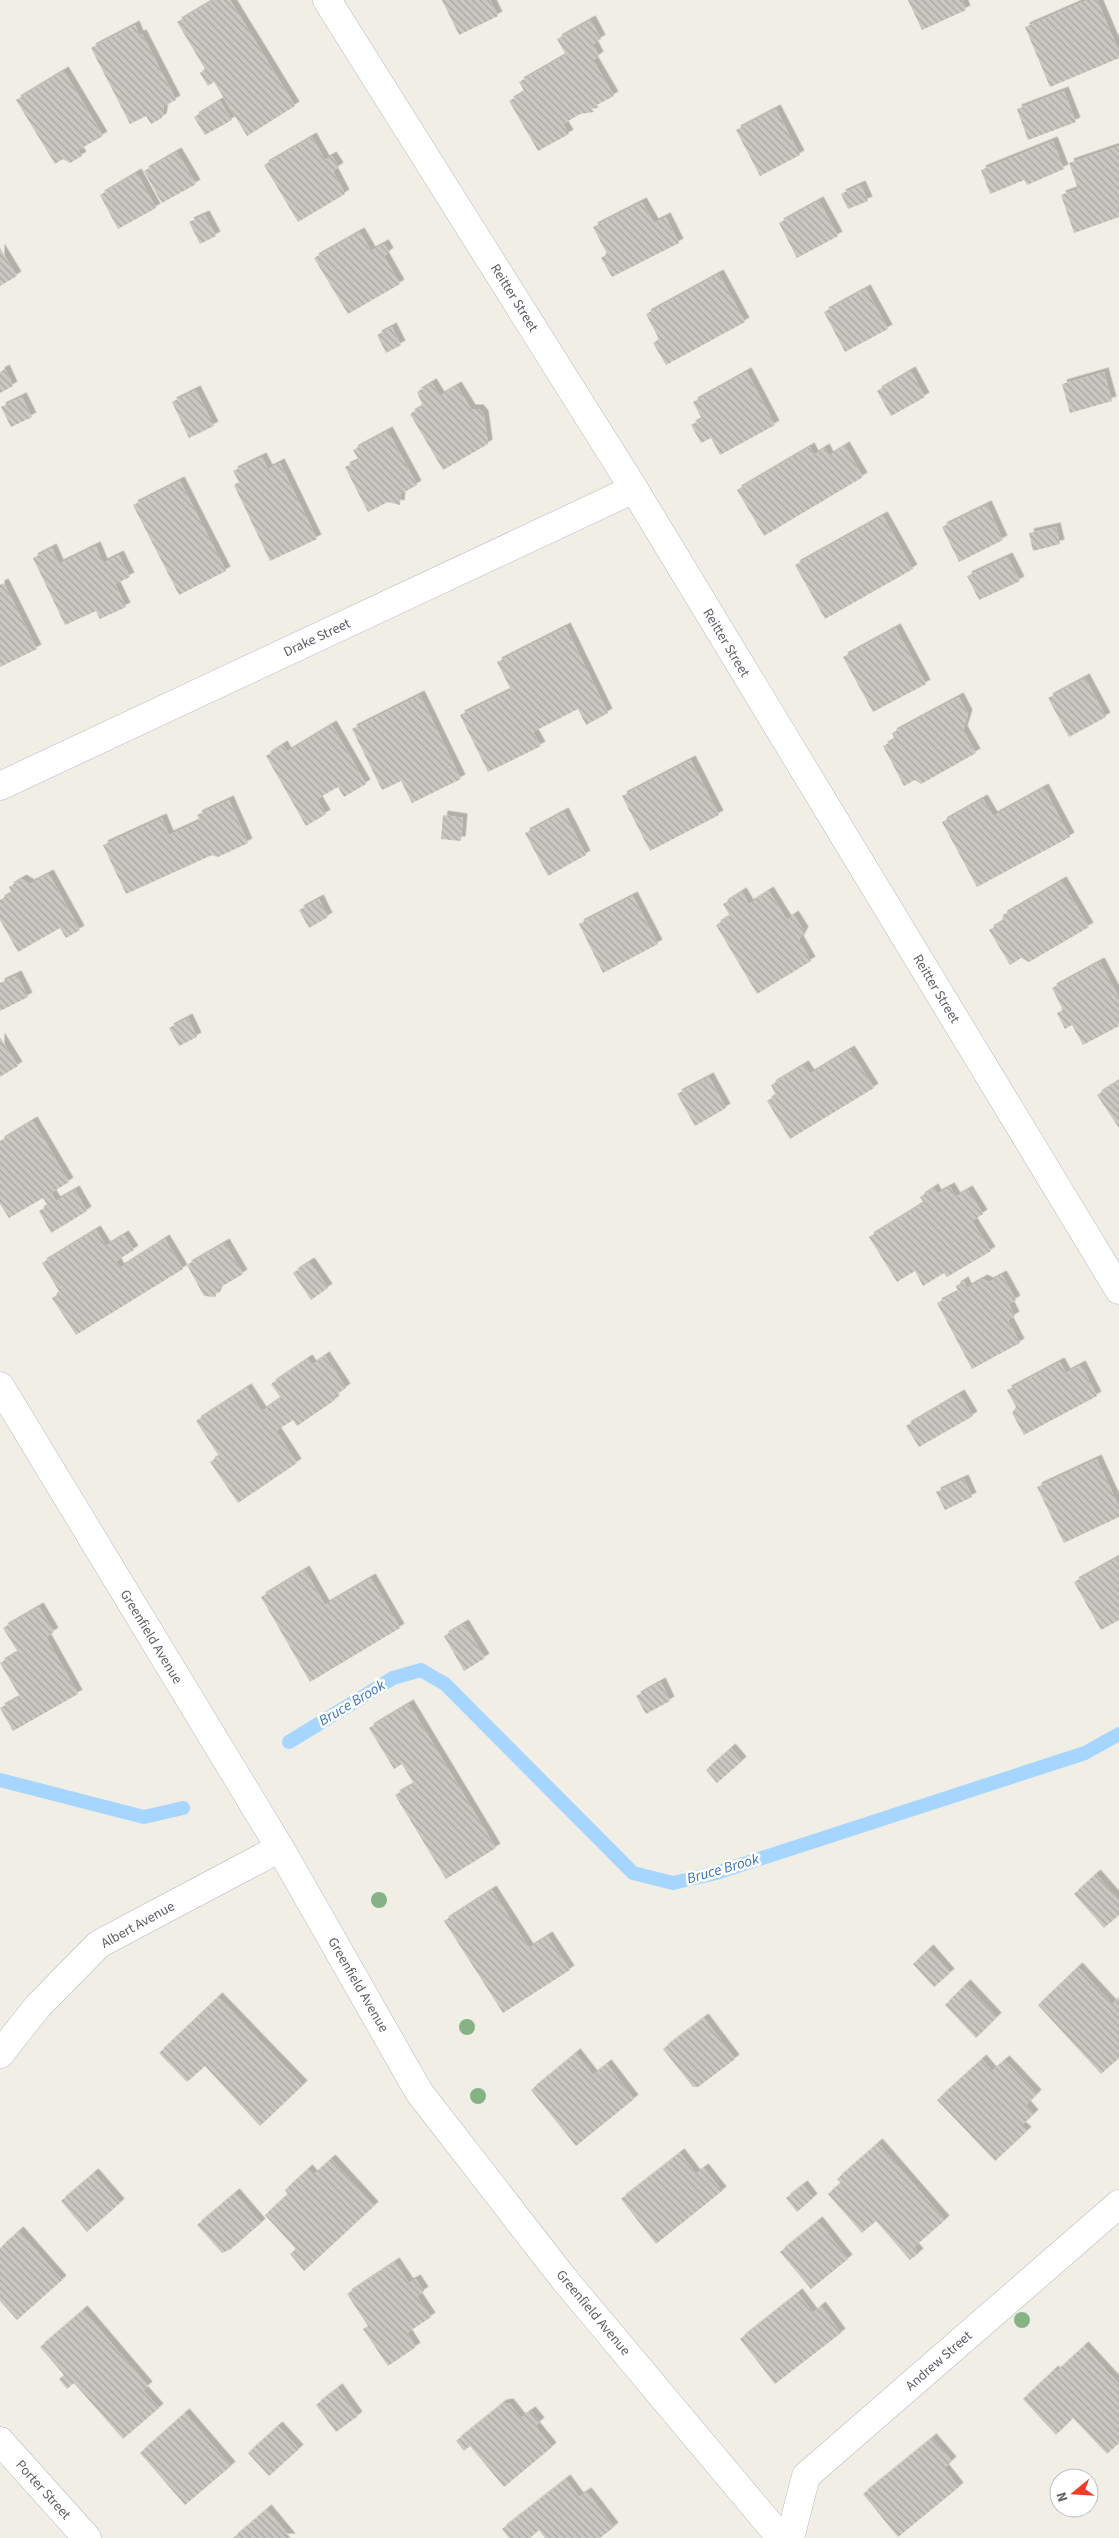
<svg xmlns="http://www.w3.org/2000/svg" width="1119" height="2538" font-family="'Source Sans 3',sans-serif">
<defs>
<pattern id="building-back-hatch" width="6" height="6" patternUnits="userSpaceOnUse" patternTransform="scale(1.25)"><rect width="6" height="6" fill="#cbc8c2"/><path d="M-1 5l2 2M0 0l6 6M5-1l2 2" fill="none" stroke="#a8a6a1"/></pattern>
<filter id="shadow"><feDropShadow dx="4.5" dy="-4.5" stdDeviation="0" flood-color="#0004"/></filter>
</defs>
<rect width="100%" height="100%" fill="#f0eee5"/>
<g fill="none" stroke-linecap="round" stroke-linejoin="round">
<path stroke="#a6d6ff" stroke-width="14" d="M289,1742L393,1678L421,1670L445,1684L633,1873L673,1883L716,1873L1085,1753L1119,1734
M0,1780L144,1817L183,1808"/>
</g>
<path fill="url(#building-back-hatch)" filter="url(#shadow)" d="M214,0H230L295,106L247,136L214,82L208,86L200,73L205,69L177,22Z
M442,0H490L498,16L459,35Z
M908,0H962L966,10L922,30Z
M1087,0H1097L1119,52V58L1050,87L1025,27Z
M591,20L601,39L593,44L599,56L593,60L614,96L591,108L594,112L580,114L563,124L569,134L538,151L509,101L525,92L519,82L566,55L557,39Z
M135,25L139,35L142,34L176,100L164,106L162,118L151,124L146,116L130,124L91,48Z
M64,71L103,136L78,150L82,156L70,163L63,159L55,164L16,100Z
M1064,91L1076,122L1028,140L1017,109Z
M220,101L232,120L205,135L194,117Z
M776,109L800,155L760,176L736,130Z
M312,137L325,160L332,156L339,167L333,171L345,194L298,222L264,165Z
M1053,141L1064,169L1027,185L1024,180L990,194L981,170Z
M1119,146V217L1074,233L1061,195L1078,189L1069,163Z
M177,152L196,184L162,203L144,171Z
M137,173L156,208L118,229L100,195Z
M861,185L868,201L848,209L841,194Z
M819,201L838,236L797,258L779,223Z
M642,202L654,223L666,217L679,243L612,277L601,258L607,254L593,227Z
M205,215L216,236L200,244L189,222Z
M360,232L371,251L384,244L389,252L384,256L400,284L348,314L314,258Z
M0,248L17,276L0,286Z
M719,274L745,322L666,365L653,343L659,339L646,314Z
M866,289L888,329L845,352L824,312Z
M392,327L401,345L386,353L377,335Z
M5,369L13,386L0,393V372Z
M911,371L925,397L891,416L877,391Z
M747,372L775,425L720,455L711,438L701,443L691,425L702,419L693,402Z
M1104,372L1112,401L1070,413L1062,384Z
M432,383L440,396L457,386L471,409H479L484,415L488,444L443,470L410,414L423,406L417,392Z
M196,390L214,426L189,438L172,402Z
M22,397L32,417L11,427L1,407Z
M388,431L417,485L401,494L400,505L388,502L368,512L345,467L359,460L353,450Z
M845,446L863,477L764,536L737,490L810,447L814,455L825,448L829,456Z
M262,457L268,469L280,463L317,539L270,561L234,485L239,482L233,471Z
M180,481L226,571L179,595L133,505Z
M987,505L1003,540L959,562L942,527Z
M883,516L913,569L825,619L795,565Z
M1056,527L1060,544L1033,551L1029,533Z
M96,546L103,563L119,555L130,577L115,584L126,607L100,619L96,611L65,625L33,558L52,548L59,564Z
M1008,557L1020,581L979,600L967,576Z
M4,583L37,649L0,667V585Z
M566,627L608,713L586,725L578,709L533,732L541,746L488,772L460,715L511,690L497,662Z
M896,628L926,684L873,712L843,657Z
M1085,678L1106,717L1069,737L1048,698Z
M420,695L461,779L412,803L401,781L382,790L352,729Z
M959,697L968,714L963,730L976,753L921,784L915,780L904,786L883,746L895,740L892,733Z
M332,725L366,784L344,797L338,787L317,799L326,814L306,826L266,756L283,745L287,752Z
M691,760L719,815L650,851L622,796Z
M1044,788L1070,837L977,887L942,822L983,799L993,816Z
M229,800L248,843L218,857L212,855L126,894L103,845L162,818L169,835L200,821L197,815Z
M564,812L586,855L548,876L525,833Z
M443,815L463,818L461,841L441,839Z
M49,874L80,930L66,938L60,928L18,952L0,920V900L12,893L9,887L22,879L30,884Z
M1062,881L1089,927L1029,962L1021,958L1010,965L989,930L1002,922L1003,915Z
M769,891L787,920L794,915L804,931L799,940L811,961L757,994L716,925L730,916L723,904L742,892L749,904Z
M633,896L658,944L603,973L579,924Z
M319,899L328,917L309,928L299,910Z
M1100,962L1119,998V1026L1083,1045L1072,1025L1065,1029L1057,1013L1063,1010L1052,988Z
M17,975L28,997L0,1011V983Z
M188,1018L197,1037L179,1046L169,1028Z
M0,1037L18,1066L0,1077Z
M850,1050L874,1088L790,1139L767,1101L776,1095L771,1085L804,1065L810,1074Z
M709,1077L726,1108L695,1126L677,1094Z
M1119,1081V1128L1097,1095Z
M33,1121L69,1182L51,1193L56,1201L75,1190L87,1211L51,1233L39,1211L48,1206L43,1198L9,1218L0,1204V1141Z
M950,1187L956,1197L968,1190L983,1214L972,1221L991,1251L947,1277L944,1273L923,1286L915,1271L897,1282L869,1237L924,1203L920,1197L934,1188L937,1194Z
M96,1230L106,1246L124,1235L134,1250L116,1261L120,1268L165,1239L183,1269L76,1335L52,1298L60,1293L42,1263Z
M225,1243L243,1274L219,1288L215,1297L204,1296L187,1265Z
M310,1262L328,1288L311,1300L293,1273Z
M1002,1275L1016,1300L1009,1304L1015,1316L1008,1320L1020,1343L972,1369L937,1303L958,1292L956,1286L964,1281L967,1288L983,1279L989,1282Z
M325,1356L346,1388L333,1397L335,1400L297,1426L293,1420L276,1431L297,1463L238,1503L210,1462L219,1456L196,1421L247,1388L262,1411L281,1398L271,1384L308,1359L312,1365Z
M1060,1362L1066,1373L1081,1365L1097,1396L1024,1435L1012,1413L1016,1407L1007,1390Z
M960,1394L973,1416L919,1447L906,1426Z
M1097,1459L1119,1507V1517L1064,1543L1037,1487Z
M964,1479L972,1497L945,1510L936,1492Z
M1119,1557V1620L1101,1630L1074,1582Z
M305,1570L325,1605L371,1578L400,1628L310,1682L261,1597Z
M39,1607L54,1632L46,1637L78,1694L13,1731L0,1708L20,1697L0,1663L18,1652L3,1628Z
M464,1624L485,1658L464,1671L444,1636Z
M661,1682L670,1701L646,1714L636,1696Z
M409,1704L496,1848L446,1879L395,1795L414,1784L402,1764L394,1769L369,1728Z
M731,1748L742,1761L717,1783L706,1770Z
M1096,1874L1119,1900V1915L1104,1928L1074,1894Z
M492,1890L529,1948L548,1936L570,1970L503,2013L444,1921Z
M929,1949L950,1973L934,1987L913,1964Z
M1078,1967L1112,2004L1119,1998V2058L1101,2074L1038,2005Z
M966,1984L997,2017L976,2038L945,2005Z
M218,1997L303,2085L260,2126L205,2066L187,2082L159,2053Z
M704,2018L735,2059L698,2087H693L663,2049Z
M576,2053L593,2075L607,2064L634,2099L576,2146L531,2090Z
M982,2059L992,2071L1005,2060L1037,2094L1026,2105L1034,2114L1021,2126L1027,2131L995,2161L937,2100Z
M878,2143L945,2220L914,2247L919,2253L910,2260L876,2221L862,2233L828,2194L841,2183L837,2179Z
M680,2153L696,2174L704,2168L722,2191L656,2244L621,2199Z
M331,2159L374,2206L304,2271L290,2254L296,2249L265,2215L288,2194L285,2190L308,2169L313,2175Z
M94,2173L120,2203L87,2232L61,2201Z
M803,2185L813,2198L797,2212L786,2198Z
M235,2193L261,2223L231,2249L222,2253L197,2225Z
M818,2221L848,2259L811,2289L780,2252Z
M19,2231L62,2280L17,2320L0,2301V2248Z
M395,2262L409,2283L416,2279L424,2291L417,2296L431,2317L407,2333L416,2347L388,2366L363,2329L368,2326L347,2294Z
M798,2293L813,2313L821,2306L841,2333L775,2384L740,2339Z
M83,2310L148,2386L143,2390L159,2408L123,2439L74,2383L67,2389L59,2379L64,2375L40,2347Z
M1084,2346L1119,2384V2443L1107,2454L1073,2418L1056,2435L1023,2399L1054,2370L1056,2372Z
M338,2388L358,2416L336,2432L316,2405Z
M509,2403L521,2418L531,2411L540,2422L535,2426L552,2447L504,2487L470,2446L464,2451L456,2441L502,2404Z
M185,2413L231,2466L185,2505L140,2453Z
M278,2426L299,2449L269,2476L248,2453Z
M932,2438L952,2461L944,2468L959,2487L898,2537L863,2494Z
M566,2479L579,2497L587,2492L614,2527L600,2538H545L539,2530L530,2538H509L502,2529Z
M267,2509L291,2538H233Z"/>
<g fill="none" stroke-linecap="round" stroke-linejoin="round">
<defs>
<path id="minor" d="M327,0L634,489L1119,1290
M0,786L634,489
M0,1386L280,1848L419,2092L564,2279L781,2538
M0,2054L38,2006L99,1944L280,1848
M0,2441L87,2538
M790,2538L806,2476L1119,2204"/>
</defs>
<use href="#minor" stroke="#b7bbbf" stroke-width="29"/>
<use href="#minor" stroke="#fff" stroke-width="28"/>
</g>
<g fill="#86b385">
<circle cx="379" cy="1900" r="8"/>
<circle cx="467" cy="2027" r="8"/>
<circle cx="478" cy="2096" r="8"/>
<circle cx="1022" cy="2320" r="8"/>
</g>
<g text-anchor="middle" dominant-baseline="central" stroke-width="5" stroke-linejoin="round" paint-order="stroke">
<g font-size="14" fill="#5d6166" stroke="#fff">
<text transform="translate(514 298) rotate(58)">Reitter Street</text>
<text transform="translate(317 638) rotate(-25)">Drake Street</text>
<text transform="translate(726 643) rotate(59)">Reitter Street</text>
<text transform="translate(936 989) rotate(59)">Reitter Street</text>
<text transform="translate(151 1637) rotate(59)">Greenfield Avenue</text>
<text transform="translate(138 1925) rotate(-29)">Albert Avenue</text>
<text transform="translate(358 1985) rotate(60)">Greenfield Avenue</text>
<text transform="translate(593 2313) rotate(50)">Greenfield Avenue</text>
<text transform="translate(939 2361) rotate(-41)">Andrew Street</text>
<text transform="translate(43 2490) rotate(48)">Porter Street</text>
</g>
<g font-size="15" font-style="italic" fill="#3c75b8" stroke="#fff">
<text transform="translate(352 1703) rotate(-31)">Bruce Brook</text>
<text transform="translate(723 1869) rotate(-16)">Bruce Brook</text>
</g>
</g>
<g transform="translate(1074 2493) rotate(252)"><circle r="24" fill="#ffffff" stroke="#bec0c2"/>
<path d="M0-4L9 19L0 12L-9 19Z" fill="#f23e29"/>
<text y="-8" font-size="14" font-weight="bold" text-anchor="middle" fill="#5d6166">N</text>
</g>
</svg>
